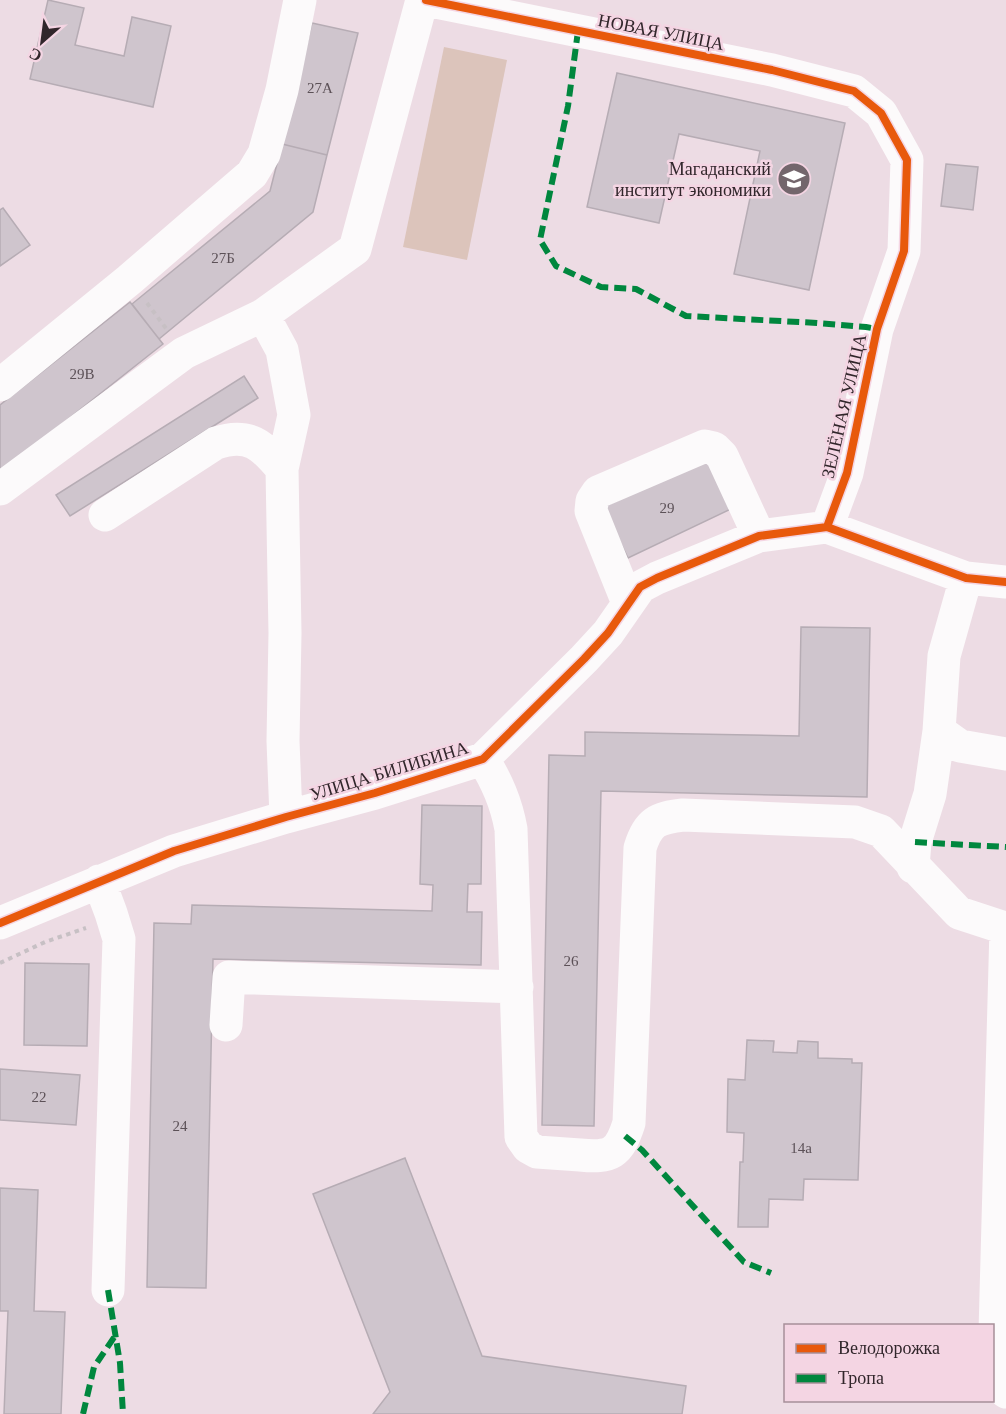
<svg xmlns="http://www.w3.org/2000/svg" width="1006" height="1414" font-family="'Times New Roman',serif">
<rect width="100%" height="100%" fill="#eddce4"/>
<path fill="#dcc4bb" d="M444,47L507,60L467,260L403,247Z"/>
<path fill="#cfc5cd" stroke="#b6acb4" stroke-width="1.5" d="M48,0L84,8L75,45L124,56L132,17L171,26L153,107L30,79Z
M312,23L358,33L327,155L282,144Z
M617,73L845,123L809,290L734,274L760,151L679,134L659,223L587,207Z
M282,144L327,155L313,212L159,339L132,304L270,191Z
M946,164L978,167L973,210L941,206Z
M3,208L30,245L0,266V210Z
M130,302L163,344L0,473V405Z
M244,376L258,398L70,516L56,495Z
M706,458L731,509L628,558L603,507Z
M801,627L870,628L867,797L601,791L594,1126L542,1125L549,755L585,756V732L799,736Z
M422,805L482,806L481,884H468L467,912H482L481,965L213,959L206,1288L147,1287L154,923L191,924L192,905L432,911L433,885L420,884Z
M25,963L89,964L87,1046L24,1045Z
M747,1040L774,1041L773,1052L797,1053L798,1041L818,1042V1058L852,1059V1063H862L858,1180L804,1179L803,1200L769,1199L768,1227H738L740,1162H743L744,1133L727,1132L728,1079L745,1080Z
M0,1069L80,1075L76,1125L0,1120Z
M405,1158L482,1356L686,1386L682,1414H373L390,1392L313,1194Z
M0,1188L38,1190L34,1311L65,1312L61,1414H4L8,1311H0Z"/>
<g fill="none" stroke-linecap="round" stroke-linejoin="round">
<path stroke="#c7c0c4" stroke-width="4" stroke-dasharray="4.5 4.5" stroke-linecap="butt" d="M147,303L168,331
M0,963L45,942L86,928"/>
<path stroke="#fcfafb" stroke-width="33" d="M426,0L772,70L854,91L881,113L907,160L904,251L877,329L847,473L827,527L966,578L1006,582
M263,315L282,350L294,415L282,469L285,633L283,741L286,817
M0,385L129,280L252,174L264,154L282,90L300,0
M0,489L184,353L263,315L355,249L422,0
M105,515L216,443C249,432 262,445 282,469
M966,578L944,656L939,731L960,746L1006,754
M628,603L591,511L592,501L598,492L705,446L714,448L722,456L759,536
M483,759C497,782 506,802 511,829L521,1137L528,1147L537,1152C552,1153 566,1154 580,1155C611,1158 619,1154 629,1123L640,848C648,822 657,818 683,815L855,822L881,831L959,913L1005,928
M913,867L915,842L930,794L939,731
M99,881L111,913L119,939L108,1290
M0,923L174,851L286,817L375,793L483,759L584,659L608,633L640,587L657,578L759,536L827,527
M1006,928L994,1368L1006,1392
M226,1025L229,977L517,987"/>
<path stroke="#00873e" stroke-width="6" stroke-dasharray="12 6" stroke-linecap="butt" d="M578,31L568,106L540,240L556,266L601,287L636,289L686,316L817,323L866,327L877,329
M915,842L1006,847
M625,1136L642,1150L744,1262L771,1273
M108,1290L120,1363L123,1414
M83,1414L94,1367L115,1336"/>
<defs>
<path id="cycleway" d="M426,0L772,70L854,91L881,113L907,160L904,251L877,329L847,473L827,527L966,578L1006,582
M0,923L174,851L286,817L375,793L483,759L584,659L608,633L640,587L657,578L759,536L827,527"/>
</defs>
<use href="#cycleway" stroke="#f4d5e3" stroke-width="11"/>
<use href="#cycleway" stroke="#e8590c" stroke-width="8"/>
</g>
<defs>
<symbol id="university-disc" viewBox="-11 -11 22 22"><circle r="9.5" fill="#73666c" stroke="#f4d5e3"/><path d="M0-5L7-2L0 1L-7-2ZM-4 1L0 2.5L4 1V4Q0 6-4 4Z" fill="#fff"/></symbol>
</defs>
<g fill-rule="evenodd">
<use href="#university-disc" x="775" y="160" width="38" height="38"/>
</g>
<g text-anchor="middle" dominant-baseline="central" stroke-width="5" stroke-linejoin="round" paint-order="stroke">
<g font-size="15" fill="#5c5157">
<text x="320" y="88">27А</text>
<text x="223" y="258">27Б</text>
<text x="82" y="374">29В</text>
<text x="667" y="508">29</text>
<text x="571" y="961">26</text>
<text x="39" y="1097">22</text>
<text x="180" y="1126">24</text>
<text x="801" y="1148">14a</text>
</g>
<g font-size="18" fill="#31262b" stroke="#f4d5e3">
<text transform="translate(661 32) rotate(11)">НОВАЯ УЛИЦА</text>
<text transform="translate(844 406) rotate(-77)">ЗЕЛЁНАЯ УЛИЦА</text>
<text transform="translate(389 771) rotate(-17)">УЛИЦА БИЛИБИНА</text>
</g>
<g font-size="18" fill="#31262b" stroke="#f4d5e3" text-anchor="end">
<text x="771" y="169">Магаданский<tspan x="771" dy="21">институт экономики</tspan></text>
</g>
</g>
<rect x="784" y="1324" width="210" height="78" fill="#f4d5e3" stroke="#a68f99" stroke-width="1.5"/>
<rect x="796" y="1344" width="30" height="9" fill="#e8590c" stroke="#a68f99" stroke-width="1.5"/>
<text x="838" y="1354" font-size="18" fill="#31262b">Велодорожка</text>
<rect x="796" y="1374" width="30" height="9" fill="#00873e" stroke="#a68f99" stroke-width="1.5"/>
<text x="838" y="1384" font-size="18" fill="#31262b">Тропа</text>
<g transform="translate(42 42) rotate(208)" stroke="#f4d5e3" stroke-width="4.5" paint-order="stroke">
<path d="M0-4.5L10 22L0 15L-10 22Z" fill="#31262b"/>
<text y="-9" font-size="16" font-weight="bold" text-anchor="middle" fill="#31262b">С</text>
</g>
</svg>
